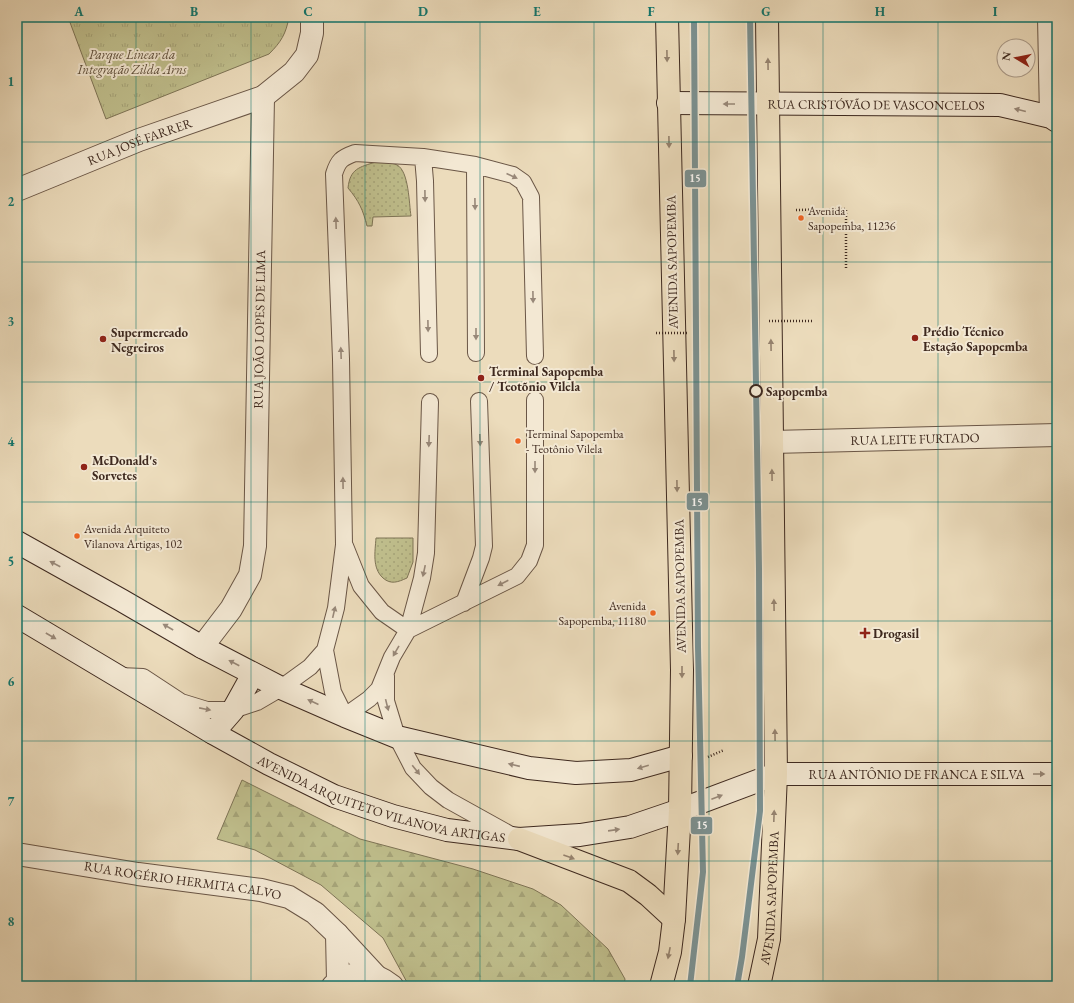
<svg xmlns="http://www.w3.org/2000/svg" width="1074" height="1003" font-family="'EB Garamond',serif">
<defs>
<pattern id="grass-dots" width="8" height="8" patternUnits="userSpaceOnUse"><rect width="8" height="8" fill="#bfbe8c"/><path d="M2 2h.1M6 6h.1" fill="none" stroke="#a5a378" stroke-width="1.8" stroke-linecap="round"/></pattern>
<pattern id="forest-firs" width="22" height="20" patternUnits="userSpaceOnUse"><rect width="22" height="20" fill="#bfbe8c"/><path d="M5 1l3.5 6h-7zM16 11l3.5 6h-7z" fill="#a5a378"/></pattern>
<pattern id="park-tufts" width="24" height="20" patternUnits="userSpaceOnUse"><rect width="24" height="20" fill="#bfbe8c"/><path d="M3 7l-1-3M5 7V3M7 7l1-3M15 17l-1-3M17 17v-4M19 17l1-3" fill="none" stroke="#a5a378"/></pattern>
</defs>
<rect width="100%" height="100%" fill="#ecdcbc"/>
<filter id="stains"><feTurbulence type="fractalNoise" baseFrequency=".005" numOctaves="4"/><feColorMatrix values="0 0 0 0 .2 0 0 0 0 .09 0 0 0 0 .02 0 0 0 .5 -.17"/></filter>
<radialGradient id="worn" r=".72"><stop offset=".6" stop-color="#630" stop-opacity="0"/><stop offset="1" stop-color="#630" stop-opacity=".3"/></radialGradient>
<path fill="url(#grass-dots)" stroke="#7e7456" d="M376,162C383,162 391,162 397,165C409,171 409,204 411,216L373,217L372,226H367C363,210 359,201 348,188C350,169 359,167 376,162Z
M376,538H413V562L407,578C398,582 391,585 383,578C372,568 375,552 376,538Z"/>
<path fill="url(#forest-firs)" stroke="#7e7456" d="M242,780L360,839L473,869L533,889L561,905L608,949L625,979L624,986H409L383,938L321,885L255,850L217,839Z"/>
<path fill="url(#park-tufts)" stroke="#7e7456" d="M68,17H289C286,34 281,42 269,54L106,119Z"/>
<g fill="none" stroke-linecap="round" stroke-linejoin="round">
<defs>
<path id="lane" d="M423,157L425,181L429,354
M475,165L476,353
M345,546L361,586L382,612L408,630
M464,603L481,558L484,546L479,401
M408,630L517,576L529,561L535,545V400
M325,650L333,692L345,716L369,699L379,689L392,657L408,630L422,578L426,553L430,402
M120,676L143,677L181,702L207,710H233L257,702L281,688L310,667L325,650L336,608L344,545L341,359L334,174C338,161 341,158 355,153L423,157L475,165L513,175L523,182L531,197L535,356
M386,676V701L397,737L413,768L431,787L448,800L511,835"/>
<g id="street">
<path d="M1049,17L1051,117"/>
<path id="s1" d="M17,190L139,140L263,97L294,72L307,55L312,33V17"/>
<path id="s2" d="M772,442L1057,435"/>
<path id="s3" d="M202,647L231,609L250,575L255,546L263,97"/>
<path id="s4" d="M17,854L138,874L261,890L289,897L315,913L337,934L375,975"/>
<path d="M337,934L338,981"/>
<path d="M333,986C350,969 374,971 392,986"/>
</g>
<g id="secondary">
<path id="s5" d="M668,103L1000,105L1051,117L1057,121"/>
<path d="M17,542L121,600L202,647L281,688L345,716L397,737L529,768L576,773L631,770L681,756"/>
<path id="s6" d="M17,616L213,733L269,764L334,796L393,816L447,830L519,839L580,835L630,827L680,810L776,774H1057"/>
<path d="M213,733L233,710L253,674"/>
</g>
<g id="primary">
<path d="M519,839L629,881L648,895L674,919"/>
<path d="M661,986L670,952L674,919L680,810L682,670L667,17"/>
<path id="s7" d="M759,986L769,939L776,774L767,17"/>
</g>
</defs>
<use href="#lane" stroke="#6a5646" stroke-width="18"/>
<use href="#street" stroke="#6a5646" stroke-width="24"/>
<use href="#secondary" stroke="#3e291f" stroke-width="24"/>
<use href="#primary" stroke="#3e291f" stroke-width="24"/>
<path stroke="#3e291f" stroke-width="2.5" stroke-dasharray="1 2" stroke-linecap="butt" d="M796,210L846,209V269
M708,757L724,750"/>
<use href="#lane" stroke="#f3e8d3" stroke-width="16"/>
<use href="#street" stroke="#f3e8d3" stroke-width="22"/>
<use href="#secondary" stroke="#f3e8d3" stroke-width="22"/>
<use href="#primary" stroke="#ecdcbc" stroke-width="22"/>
<path stroke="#3e291f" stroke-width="2.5" stroke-dasharray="1 2" stroke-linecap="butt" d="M769,321H814
M656,333H688"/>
<defs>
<path id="metro-1" d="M690,986L703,872L698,647L694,17
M737,986L742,957L760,811L759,568L750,17"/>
</defs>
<use href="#metro-1" stroke="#f3e8d3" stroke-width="9"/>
<use href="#metro-1" stroke="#7b9192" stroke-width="6"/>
</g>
<defs><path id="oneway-solid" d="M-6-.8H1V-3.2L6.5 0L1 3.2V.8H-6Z"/></defs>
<g fill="#95826e">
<use href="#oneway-solid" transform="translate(667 56) rotate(89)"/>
<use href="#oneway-solid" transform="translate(768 64) rotate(-91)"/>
<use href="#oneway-solid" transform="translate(669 142) rotate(89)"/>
<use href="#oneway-solid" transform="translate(771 345) rotate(-91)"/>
<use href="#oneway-solid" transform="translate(674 356) rotate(89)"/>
<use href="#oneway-solid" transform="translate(772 475) rotate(-91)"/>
<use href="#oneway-solid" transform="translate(677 486) rotate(89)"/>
<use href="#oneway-solid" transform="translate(774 605) rotate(-91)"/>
<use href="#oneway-solid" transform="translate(682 672) rotate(90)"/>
<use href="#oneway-solid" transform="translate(775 735) rotate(-91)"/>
<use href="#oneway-solid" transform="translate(774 816) rotate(-88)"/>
<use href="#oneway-solid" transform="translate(678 849) rotate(93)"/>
<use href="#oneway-solid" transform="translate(569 857) rotate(20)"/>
<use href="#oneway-solid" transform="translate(669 953) rotate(101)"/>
</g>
<g fill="#988879">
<use href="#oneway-solid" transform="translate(729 104) rotate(180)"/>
<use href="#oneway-solid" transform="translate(1020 110) rotate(-166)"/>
<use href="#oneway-solid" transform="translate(512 176) rotate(24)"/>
<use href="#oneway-solid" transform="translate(425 196) rotate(89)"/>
<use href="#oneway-solid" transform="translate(475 204) rotate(89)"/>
<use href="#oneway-solid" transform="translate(336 223) rotate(-92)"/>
<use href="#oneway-solid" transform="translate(533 297) rotate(89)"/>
<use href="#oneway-solid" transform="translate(428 326) rotate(89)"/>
<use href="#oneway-solid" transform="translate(476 334) rotate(90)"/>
<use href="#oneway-solid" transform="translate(341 353) rotate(-92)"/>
<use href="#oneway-solid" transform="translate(480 440) rotate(88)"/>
<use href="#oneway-solid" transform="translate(429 441) rotate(92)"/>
<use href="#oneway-solid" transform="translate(535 467) rotate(90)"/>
<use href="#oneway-solid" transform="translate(343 483) rotate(-91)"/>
<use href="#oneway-solid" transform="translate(55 564) rotate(-152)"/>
<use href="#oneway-solid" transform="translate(424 571) rotate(102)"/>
<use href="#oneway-solid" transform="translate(503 583) rotate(153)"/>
<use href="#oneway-solid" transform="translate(334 612) rotate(-77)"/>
<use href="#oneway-solid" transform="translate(168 627) rotate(-150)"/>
<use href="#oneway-solid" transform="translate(51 636) rotate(30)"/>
<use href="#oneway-solid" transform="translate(396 651) rotate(120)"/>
<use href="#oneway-solid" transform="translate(234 663) rotate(-152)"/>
<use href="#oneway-solid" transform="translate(313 702) rotate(-156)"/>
<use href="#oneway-solid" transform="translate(387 705) rotate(76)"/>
<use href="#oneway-solid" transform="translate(205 709) rotate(11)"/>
<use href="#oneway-solid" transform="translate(514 765) rotate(-167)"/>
<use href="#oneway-solid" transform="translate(643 767) rotate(164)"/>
<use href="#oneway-solid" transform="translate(416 770) rotate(51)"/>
<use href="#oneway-solid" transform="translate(1039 774)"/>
<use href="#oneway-solid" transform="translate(717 797) rotate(-21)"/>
<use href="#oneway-solid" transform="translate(614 830) rotate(-8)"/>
</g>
<path fill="none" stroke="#0f766e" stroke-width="1" stroke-opacity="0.55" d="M136,17V986M251,17V986M365,17V986M480,17V986M594,17V986M709,17V986M823,17V986M938,17V986M17,142H1057M17,262H1057M17,382H1057M17,502H1057M17,621H1057M17,741H1057M17,861H1057"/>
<g fill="#f26522" stroke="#f3e8d3" stroke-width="1.5">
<circle cx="801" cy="218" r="3.5"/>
<circle cx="518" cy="441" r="3.5"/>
<circle cx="77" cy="536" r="3.5"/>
<circle cx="653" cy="613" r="3.5"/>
</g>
<g fill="#8f2418" stroke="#f3e8d3" stroke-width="1.5">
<circle cx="915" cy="338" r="4"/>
<circle cx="103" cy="339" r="4"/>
<circle cx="481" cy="378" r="4"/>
<circle cx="84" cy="467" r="4"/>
<path d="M863 627h4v4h4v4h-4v4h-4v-4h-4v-4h4z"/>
</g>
<circle fill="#f3e8d3" stroke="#3e291f" stroke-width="2" cx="756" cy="391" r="6"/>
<g text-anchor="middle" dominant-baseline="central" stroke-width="4" stroke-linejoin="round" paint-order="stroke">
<g font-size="12" fill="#3e291f" stroke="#f3e8d3" text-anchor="start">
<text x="808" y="211">Avenida<tspan x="808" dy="15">Sapopemba, 11236</tspan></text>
<text x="526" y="434">Terminal Sapopemba<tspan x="526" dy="15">- Teotônio Vilela</tspan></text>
<text x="84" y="529">Avenida Arquiteto<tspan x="84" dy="15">Vilanova Artigas, 102</tspan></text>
<text x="646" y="606" text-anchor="end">Avenida<tspan x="646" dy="15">Sapopemba, 11180</tspan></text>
</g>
<g font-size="13" font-style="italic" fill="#5e4e3a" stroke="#f3e8d3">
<text x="132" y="54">Parque Linear da<tspan x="132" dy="15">Integração Zilda Arns</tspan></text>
</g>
<g font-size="13" fill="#3e291f" stroke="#f3e8d3">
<text stroke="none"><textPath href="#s5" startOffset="208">RUA CRISTÓVÃO DE VASCONCELOS</textPath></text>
<text stroke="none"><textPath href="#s1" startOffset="132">RUA JOSÉ FARRER</textPath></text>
<text transform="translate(672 262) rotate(-91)">AVENIDA SAPOPEMBA</text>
<text stroke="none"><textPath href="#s3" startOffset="333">RUA JOÃO LOPES DE LIMA</textPath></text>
<text stroke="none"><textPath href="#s2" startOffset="143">RUA LEITE FURTADO</textPath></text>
<text transform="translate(680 586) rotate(-91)">AVENIDA SAPOPEMBA</text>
<text stroke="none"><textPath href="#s6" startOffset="963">RUA ANTÔNIO DE FRANCA E SILVA</textPath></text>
<text stroke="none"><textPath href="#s6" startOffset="411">AVENIDA ARQUITETO VILANOVA ARTIGAS</textPath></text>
<text stroke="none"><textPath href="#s4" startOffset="168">RUA ROGÉRIO HERMITA CALVO</textPath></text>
<text stroke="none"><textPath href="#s7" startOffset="89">AVENIDA SAPOPEMBA</textPath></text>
</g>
<g font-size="13" font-weight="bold" fill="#3e291f" stroke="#f3e8d3" text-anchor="start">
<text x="923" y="331">Prédio Técnico<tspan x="923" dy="15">Estação Sapopemba</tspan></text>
<text x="111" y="332">Supermercado<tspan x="111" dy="15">Negreiros</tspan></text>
<text x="489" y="371">Terminal Sapopemba<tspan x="489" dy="15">/ Teotõnio Vilela</tspan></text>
<text x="92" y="460">McDonald's<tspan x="92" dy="15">Sorvetes</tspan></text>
<text x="873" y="633">Drogasil</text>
</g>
<g font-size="13" font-weight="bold" fill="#3e291f" stroke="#f3e8d3" text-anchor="start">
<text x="766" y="391">Sapopemba</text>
</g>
</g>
<g stroke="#f3e8d3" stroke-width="1.5">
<rect x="684" y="169" width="23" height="19" rx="4" fill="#7b9192"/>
<rect x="686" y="492" width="23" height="19" rx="4" fill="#7b9192"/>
<rect x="690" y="816" width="23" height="19" rx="4" fill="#7b9192"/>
</g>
<g font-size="11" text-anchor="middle" font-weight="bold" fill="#fff">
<text x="695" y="182">15</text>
<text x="697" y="506">15</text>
<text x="702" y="829">15</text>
</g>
<rect width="1074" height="1003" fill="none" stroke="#ecdcbc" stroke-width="44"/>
<g transform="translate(1016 58) rotate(280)"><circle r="19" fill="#f3e8d3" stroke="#ab9c8b"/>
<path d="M0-3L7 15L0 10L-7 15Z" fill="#8f2418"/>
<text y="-6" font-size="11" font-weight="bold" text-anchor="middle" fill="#3e291f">N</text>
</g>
<rect x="22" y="22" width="1030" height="959" fill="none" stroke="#0f766e" stroke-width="1.5"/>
<g font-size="13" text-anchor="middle" font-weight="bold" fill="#0f766e">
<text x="79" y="16">A</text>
<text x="194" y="16">B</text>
<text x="308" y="16">C</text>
<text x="423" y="16">D</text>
<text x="537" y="16">E</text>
<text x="651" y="16">F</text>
<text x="766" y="16">G</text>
<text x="880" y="16">H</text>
<text x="995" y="16">I</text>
<text x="11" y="86">1</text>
<text x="11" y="206">2</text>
<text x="11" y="326">3</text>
<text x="11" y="446">4</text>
<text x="11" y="566">5</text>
<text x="11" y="686">6</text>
<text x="11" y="806">7</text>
<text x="11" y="926">8</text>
</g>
<rect width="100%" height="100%" filter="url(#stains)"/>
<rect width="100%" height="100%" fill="url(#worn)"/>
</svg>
